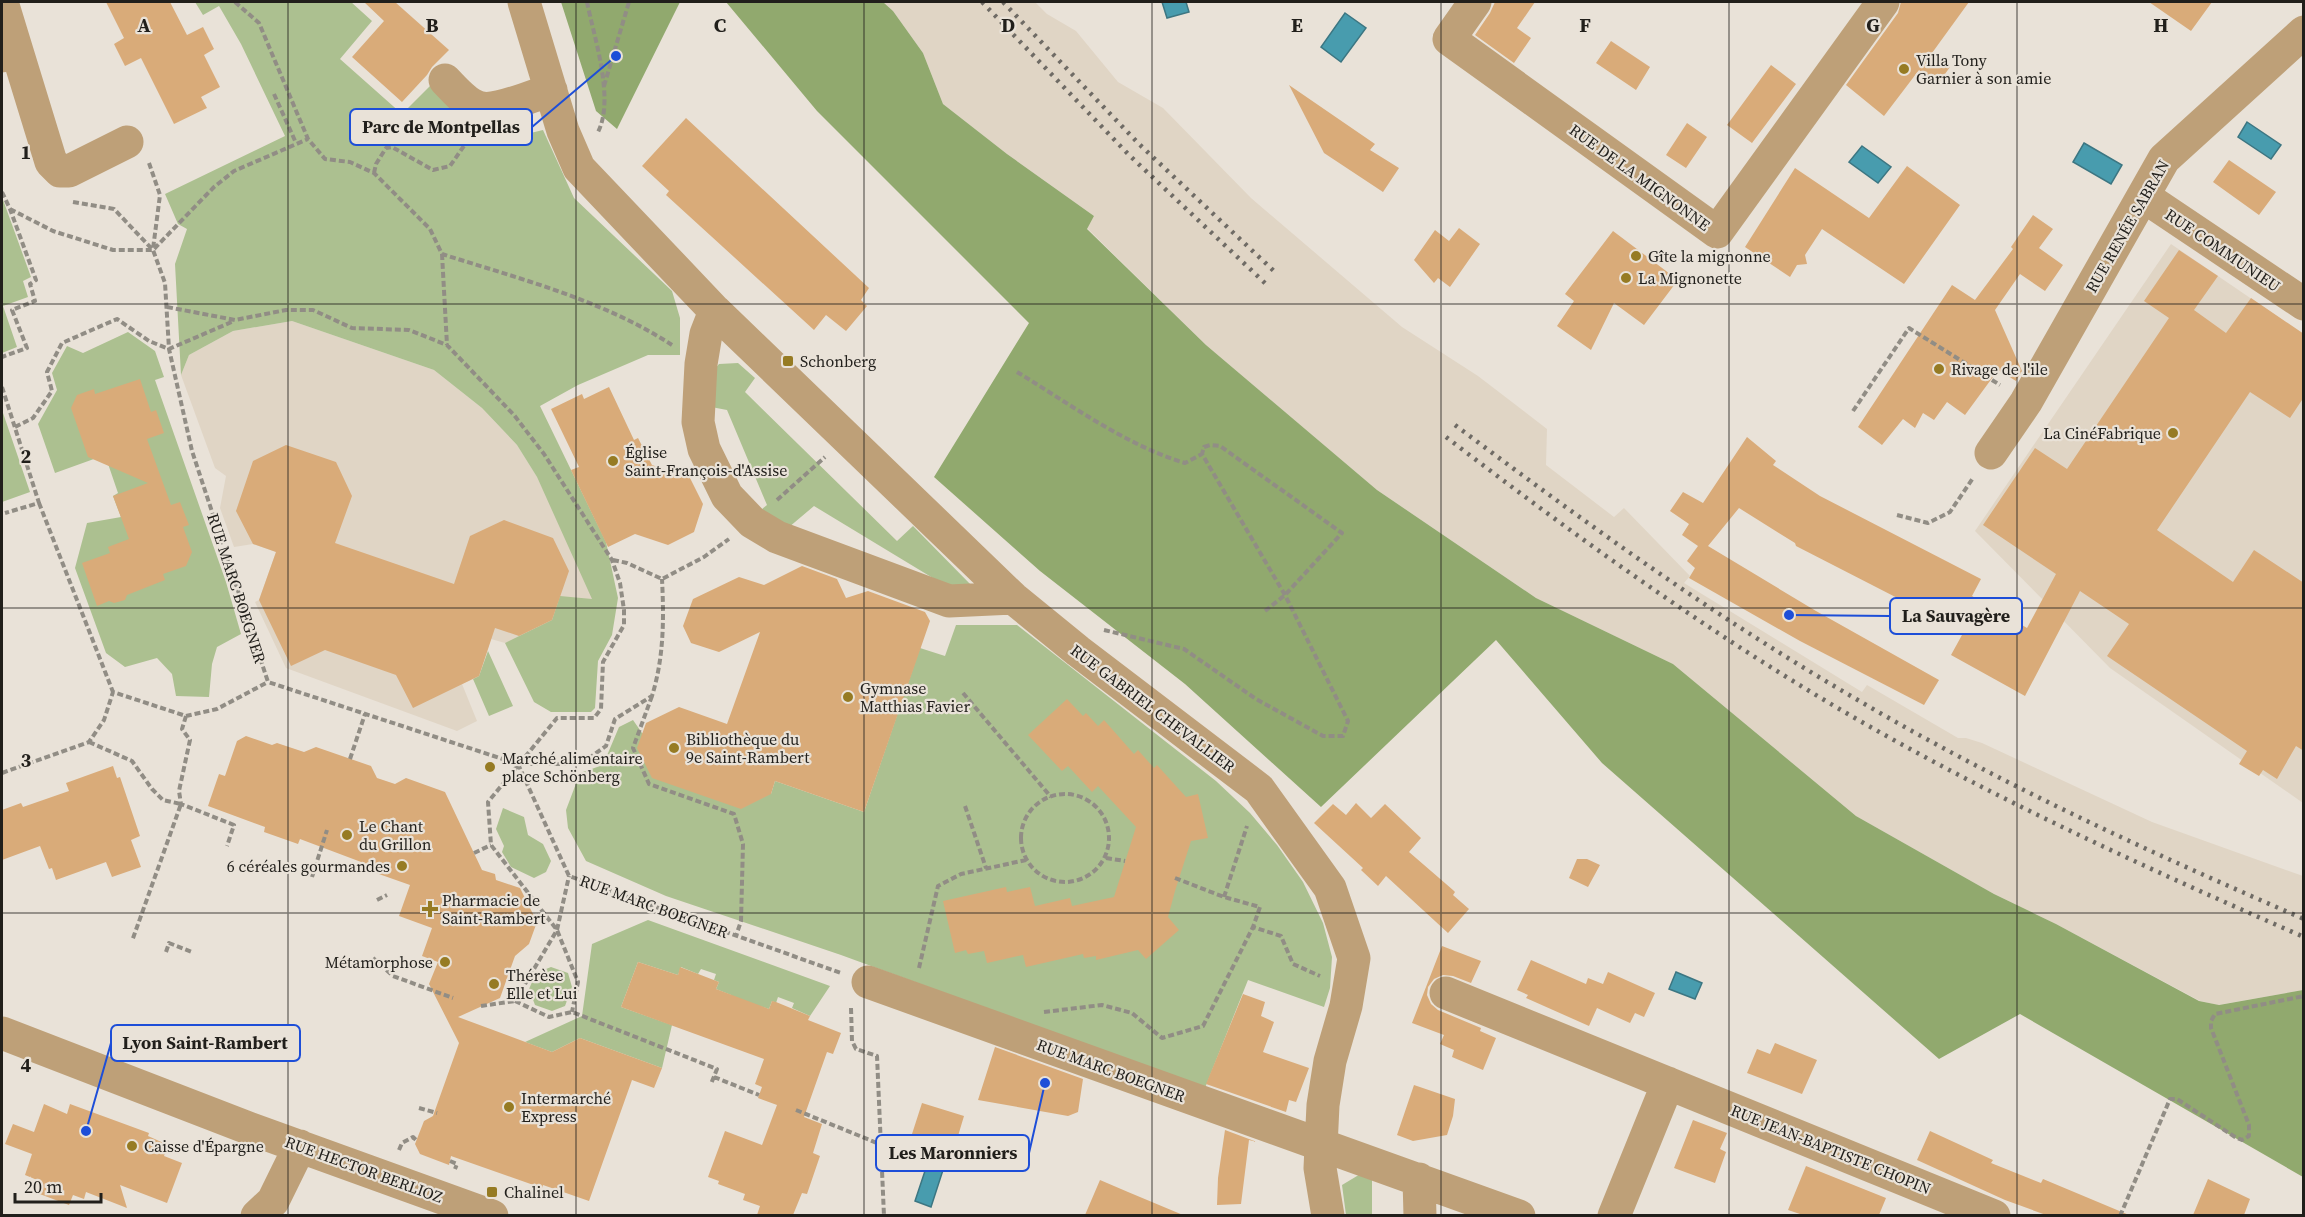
<svg xmlns="http://www.w3.org/2000/svg" width="2305" height="1217" font-family="'Source Serif 4',serif">
<rect width="100%" height="100%" fill="#e9e2d8"/>
<path fill="#e0d5c5" d="M883,2H1035L1047,14L1076,31L1118,82L1163,108L1251,198L1402,327L1478,376L1547,429L1546,465L1614,517L1624,508L1690,576L1684,583L1862,692L1867,685L1958,738H1966L1982,743L2152,822L2303,876V990L2218,1005L2200,1001L2056,924L1994,894L1856,816L1673,664L1536,598L1377,490L1206,345L1087,228L1094,216L1007,154L943,104L923,53L893,11Z
M2171,244L2303,334V803L2110,668L1975,531Z
M292,321L434,370L482,408L517,445L537,477L600,608L505,643L491,639L479,676L462,684L477,721L457,731L286,668L255,602L259,600L276,552L253,544L234,547L220,508L226,476L215,468L181,375L189,355L233,331Z"/>
<path fill="#acc090" d="M195,2H351L372,21L340,59L402,114L432,84L489,121L494,142L543,130L574,198L672,291L680,318V355H648L578,385L540,406L606,542L618,598L612,635L598,661L595,708L591,712H551L534,702L505,643L552,620L560,596L592,599L537,477L517,445L482,408L434,370L292,321L233,331L189,355L181,375L175,264L187,229L178,224L165,194L285,136L241,44L219,6L203,15Z
M2,197L31,277L23,281L28,297L3,306L17,347L2,353Z
M128,332L155,351L164,377L155,380L226,582L241,634L217,647L212,664L209,697L176,696L172,674L157,658L125,667L106,653L75,568L87,523L121,517L113,496L118,493L105,455L55,473L38,424L57,390L52,373L67,346L83,353Z
M738,363L755,378L745,392L897,541L913,526L973,587L951,589L814,506L782,533L756,514L767,505L727,410L706,406L707,378L719,364Z
M2,410L30,492L2,502Z
M956,625H1017L1216,781L1250,813L1277,845L1303,882L1323,923L1332,957L1330,988L1324,1007L1248,980L1205,1088L841,955L666,896L586,861L568,828L566,810L580,773L603,765L619,727L633,720L642,733L771,794L775,781L864,812L920,648L945,656Z
M488,651L513,706L489,716L473,679L479,676Z
M503,808L524,817L528,835L543,844L551,861L546,872L534,878L511,867L502,852L504,846L496,829Z
M648,920L830,986L810,1016L792,1008L794,1003L778,997L776,1003L772,1001L769,1009L731,997V995L716,989L719,982L714,980L716,974L701,969L698,974L681,967L678,975L638,962L621,1007L672,1025L662,1068L580,1038L552,1052L525,1042L582,1016L592,944Z
M551,967L568,973L572,987L565,1006L552,1011L535,1005L529,989L536,973Z
M1362,1173L1372,1176V1215H1346L1342,1185Z"/>
<path fill="#91a96e" d="M561,2H680L617,129L596,111Z
M726,2H883L893,11L923,53L943,104L1007,154L1094,216L1087,229L1206,345L1377,490L1536,598L1673,664L1856,816L1994,894L2056,924L2199,1001L2219,1005L2303,990V1177L2020,1014L1939,1059L1602,763L1496,640L1321,807L1185,684L1040,571L934,477L1029,323L817,111Z"/>
<path fill="#489cae" stroke="#3c7682" stroke-width="1.5" d="M1162,2H1186L1189,12L1167,18Z
M1345,13L1366,28L1341,62L1321,47Z
M2247,122L2281,145L2271,159L2238,137Z
M2084,143L2122,165L2111,184L2073,162Z
M1862,146L1891,167L1878,183L1849,162Z
M1676,972L1702,983L1695,999L1669,989Z
M928,1162L934,1164L933,1167L943,1170L931,1207L915,1201Z"/>
<path fill="#d9ab79" d="M106,2H170L187,35L203,27L214,49L204,55L220,87L201,97L207,108L174,124L141,58L125,66L114,44L124,38Z
M364,2H395L449,50L432,67L427,75L402,102L352,57L384,21Z
M1495,2H1535L1517,28L1531,38L1514,63L1475,35L1490,13Z
M1901,2H1969L1932,53L1950,67L1937,85L1919,70L1884,116L1846,85L1898,13Z
M2149,2H2212L2191,31Z
M1611,41L1650,67L1636,90L1596,63Z
M1771,65L1796,84L1752,143L1727,125Z
M1289,85L1375,144L1370,150L1399,168L1383,192L1324,153Z
M686,118L869,288L861,300L867,306L846,331L826,315L814,330L666,195L669,191L642,166Z
M1687,123L1707,137L1686,168L1666,155Z
M2229,160L2276,192L2259,215L2213,182Z
M1907,166L1960,205L1904,284L1822,229L1805,255L1807,264L1797,265L1790,277L1745,247L1795,168L1869,218Z
M2033,215L2053,229L2039,248L2063,265L2045,291L2020,274L1995,310L2022,371L2016,381L1998,370L1965,415L1947,402L1934,420L1923,413L1915,428L1903,419L1882,445L1858,427L1952,285L1975,300L2013,249L2011,247Z
M1459,228L1480,244L1450,287L1438,278L1434,283L1414,260L1435,230L1449,241Z
M1613,231L1678,280L1644,325L1614,303L1591,350L1557,326L1574,301L1565,294Z
M2179,250L2218,276L2194,310L2226,333L2251,298L2304,334V397L2290,418L2250,392L2157,530L2233,582L2254,550L2304,583V751L2296,746L2277,779L2263,770L2259,776L2239,764L2247,751L2107,656L2129,624L2080,591L2025,696L1951,655L1962,635L1911,605L1796,546L1795,543L1739,508L1708,546L1816,611L1939,680L1924,705L1800,641L1689,578L1695,568L1687,561L1698,546L1682,535L1689,524L1670,511L1683,492L1703,503L1747,437L1776,461L1773,465L1820,496L1981,579L1972,596L2027,628L2056,574L1983,525L2035,448L2067,469L2169,318L2144,301Z
M140,379L151,412L156,410L164,433L147,439L171,505L180,502L189,525L183,527L192,552L186,566L163,574L165,580L127,595L125,600L114,603L109,601L97,606L82,563L110,553L108,547L129,539L113,496L148,483L88,457L71,408L77,395L94,389L95,394Z
M609,387L634,440L638,438L652,465L690,478L703,504L694,532L668,545L635,534L608,547L571,470L579,467L551,409L582,394L584,399Z
M286,445L336,462L352,496L335,543L454,584L470,536L504,520L553,538L569,571L552,620L519,636L495,628L479,676L413,708L396,675L325,650L291,666L259,600L276,552L253,544L236,511L253,461Z
M802,566L837,579L846,598L868,591L925,612L930,621L864,812L775,781L771,794L741,809L652,778L637,748L646,723L679,707L727,724L760,632L719,652L691,643L683,626L693,599L739,577L764,585Z
M1067,699L1083,716L1086,713L1098,726L1104,720L1134,754L1138,750L1154,768L1157,765L1186,797L1198,794L1208,838L1191,841L1175,891L1168,917L1179,930L1146,959L1138,950L1096,960V956L1084,958L1083,954L1026,967L1023,955L987,963L984,951L968,954L966,950L955,953L943,901L1006,887L1007,892L1030,887L1035,906L1070,898L1072,906L1114,897L1136,827L1098,786L1092,792L1068,766L1062,771L1028,735Z
M246,736L272,745L277,743L304,752L316,747L371,766L377,778L395,784L406,778L445,792L482,870L495,874L496,880L520,888L537,922L529,944L515,956L500,998L458,1017L552,1052L580,1038L662,1068L654,1088L632,1080L589,1201L543,1185L542,1188L451,1156L449,1165L420,1154L415,1144L424,1121L433,1116L459,1043L429,984L438,962L422,956L432,928L399,916L410,885L376,873L377,868L300,839L298,844L264,832L265,827L208,806L219,774L225,776L237,741Z
M113,766L117,778L120,777L140,836L131,840L141,867L112,877L106,862L56,880L52,868L49,869L40,846L2,860V810L21,803L23,807L69,791L66,783Z
M1356,803L1371,818L1385,804L1421,838L1409,852L1453,890L1455,892L1453,895L1469,909L1448,933L1386,876L1378,886L1361,870L1363,868L1314,823L1333,804L1346,815Z
M1577,859H1587L1600,865L1588,887L1569,878Z
M1442,946L1481,961L1471,983L1453,976L1443,975L1434,979L1428,987L1427,995L1431,1004L1438,1010L1481,1028L1480,1031L1496,1038L1483,1070L1452,1057L1454,1050L1440,1044L1444,1035L1412,1023Z
M1531,960L1586,984L1588,978L1603,984L1608,972L1655,993L1644,1017L1635,1013L1630,1023L1597,1008L1589,1026L1526,998L1528,995L1517,990Z
M638,962L678,975L680,967L719,982L716,989L769,1009L772,1001L776,1002L810,1016L808,1020L841,1033L833,1054L827,1052L804,1117L822,1124L813,1153L820,1156L807,1194L802,1193L793,1215H757L760,1206L743,1200L745,1194L718,1184L719,1181L708,1177L725,1131L762,1145L777,1105L758,1098L762,1087L755,1084L764,1059L621,1007Z
M1243,994L1265,1002L1261,1016L1274,1022L1263,1052L1309,1068L1296,1102L1289,1100L1286,1112L1206,1084Z
M1775,1043L1817,1060L1802,1094L1747,1073L1757,1049L1770,1054Z
M995,1047L1083,1079L1078,1112L1068,1116L978,1100Z
M1414,1085L1455,1099L1453,1116L1447,1135L1413,1141L1397,1135Z
M922,1103L964,1116L955,1146L912,1134Z
M44,1104L67,1114L70,1104L149,1133L148,1136L168,1145L164,1156L182,1163L167,1203L120,1185L127,1208L86,1192L84,1199L73,1195L69,1205L37,1193L42,1182L25,1175L32,1154L5,1144L13,1124L34,1132Z
M1693,1120L1727,1133L1720,1149L1726,1152L1715,1183L1674,1168Z
M1225,1130L1257,1142L1249,1140L1241,1204L1217,1205L1218,1178Z
M1930,1131L1993,1160L1991,1163L2041,1183L2043,1179L2129,1215H2046L2005,1200L1917,1160Z
M1806,1166L1886,1198L1879,1215H1803L1788,1210Z
M2208,1179L2250,1199L2244,1215H2193Z
M1100,1180L1128,1192L1183,1215H1085Z"/>
<g fill="none" stroke-linecap="round" stroke-linejoin="round">
<path stroke="#918d85" stroke-width="4" stroke-dasharray="6 3" stroke-linecap="butt" d="M235,2L259,23L308,139L325,159L350,162L374,173L430,229L442,254C520,279 603,300 672,345
M587,2C594,37 615,99 598,132
M604,86L629,2
M274,94L296,143
M149,163L160,195L153,249
M374,173L376,164L386,148L392,147L433,170L450,166L466,143L475,138
M2,192L10,209L36,280L30,284L35,301L12,310L27,348L2,357
M73,202L114,209L153,250L165,283L169,349L192,451L268,682L518,764L569,876L841,973
M10,209L53,231L113,250H153L214,187L234,171L308,139
M442,254L447,345
M167,307L235,320L286,310H313L352,328L409,330L447,345L514,415L544,454L612,560L620,583L624,610V625L603,662L601,709L594,718H557L488,802L491,845L557,930L578,982L572,1012
M1017,372C1070,404 1125,445 1185,463L1202,454
M2,387L39,503L5,513
M1853,411L1909,328L2000,385
M15,427L33,418L52,391L47,372L62,343L117,319L149,341L169,349L234,321
M777,500L825,457
M39,503L113,692
M1897,515L1928,523L1950,512L1973,478
M613,560L627,563L662,579L704,557L729,539
M1104,630L1184,649L1256,699L1323,736H1343L1348,721L1285,595L1202,454L1204,447L1210,445L1220,446L1342,533L1285,595L1265,611
M963,693L1051,797
M652,696L633,748L649,784L734,814L743,844L741,921L736,936
M186,716L182,729L190,740L179,791L181,804L234,825L227,846
M89,742L132,761L152,789L163,800L181,804L132,941
M350,759L365,714
M518,764H581L606,746L615,719L652,696C664,657 664,619 662,579
M2,773L89,742L104,720L113,692L186,716L217,709L268,682
M1021 838a44 44 0 1 1 88 0a44 44 0 1 1-88 0Z
M965,806L986,868
M474,853L491,845
M1106,858L1125,861
M312,877L327,830
M1175,878L1224,897L1260,907L1253,927L1281,936L1293,964L1320,976
M1224,897L1247,826
M377,900L387,895
M166,952L169,943L192,952
M373,958L393,976L453,998
M919,968L938,886L961,874L1026,860
M515,1001L549,1017L572,1012L717,1069L711,1084
M481,1006L515,1001L557,930L569,876
M851,1008L852,1041L856,1049L877,1056L884,1216
M1044,1012L1102,1005L1132,1013L1162,1038L1203,1026L1253,927
M714,1077L759,1095
M419,1108L437,1113
M796,1110L882,1145
M399,1150L402,1143L413,1137L416,1140
M450,1161L457,1164L455,1169
M2120,1216L2170,1099H2177L2235,1137L2242,1140L2249,1136V1125L2211,1028V1021L2215,1014L2304,996"/>
<path stroke="#bea078" stroke-width="33" d="M524,2L563,131L579,168L715,311L1013,598L1078,651L1259,789L1330,888L1354,958L1346,1006L1330,1061L1323,1105L1320,1168L1328,1216
M1475,2L1449,39L1717,232L1883,2
M13,38L51,162L60,171H69L127,142
M2,56L13,38L2,2
M445,80C454,89 465,103 478,107C494,113 534,95 551,90
M2143,196L2304,304
M715,311L706,334L701,364L698,422L704,449L727,496L752,522L777,537L949,601L1013,598
M1991,453L2026,402L2164,159L2304,32
M868,982L1519,1216
M1446,993L1994,1216
M2,1033L243,1126L492,1216
M1419,1179L1420,1216
M257,1216L273,1201L300,1146
M1614,1216L1668,1083"/>
<path stroke="#6f6b65" stroke-width="4.5" stroke-dasharray="3 6" stroke-linecap="butt" d="M982,2L1129,155L1266,284
M1003,2L1139,144L1275,272
M1455,425C1583,521 1712,615 1851,696C1996,782 2149,852 2304,919
M1446,437C1574,535 1702,628 1841,710C1990,797 2146,868 2304,937"/>
</g>
<path fill="none" stroke="#211f1b" stroke-width="1.5" stroke-opacity="0.55" d="M288,2V1216M576,2V1216M864,2V1216M1152,2V1216M1441,2V1216M1729,2V1216M2017,2V1216M2,304H2304M2,608H2304M2,913H2304"/>
<g fill="#967b23" stroke="#e9e2d8" stroke-width="2">
<circle cx="1904" cy="69" r="6"/>
<circle cx="1636" cy="256" r="6"/>
<circle cx="1626" cy="278" r="6"/>
<rect x="782" y="355" width="12" height="12" rx="3"/>
<circle cx="1939" cy="369" r="6"/>
<circle cx="2173" cy="433" r="6"/>
<circle cx="613" cy="461" r="6"/>
<circle cx="848" cy="697" r="6"/>
<circle cx="674" cy="748" r="6"/>
<circle cx="490" cy="767" r="6"/>
<circle cx="347" cy="835" r="6"/>
<circle cx="402" cy="866" r="6"/>
<path d="M427 900h6v6h6v6h-6v6h-6v-6h-6v-6h6z"/>
<circle cx="445" cy="962" r="6"/>
<circle cx="494" cy="984" r="6"/>
<circle cx="509" cy="1107" r="6"/>
<circle cx="132" cy="1146" r="6"/>
<rect x="486" y="1186" width="12" height="12" rx="3"/>
</g>
<g text-anchor="middle" dominant-baseline="central" stroke-width="4.5" stroke-linejoin="round" paint-order="stroke">
<g font-size="16" fill="#211f1b" stroke="#e9e2d8" text-anchor="start">
<text x="1916" y="60">Villa Tony<tspan x="1916" dy="18">Garnier à son amie</tspan></text>
<text x="1648" y="256">Gîte la mignonne</text>
<text x="1638" y="278">La Mignonette</text>
<text x="800" y="361">Schonberg</text>
<text x="1951" y="369">Rivage de l'ile</text>
<text x="2161" y="433" text-anchor="end">La CinéFabrique</text>
<text x="625" y="452">Église<tspan x="625" dy="18">Saint-François-d'Assise</tspan></text>
<text x="860" y="688">Gymnase<tspan x="860" dy="18">Matthias Favier</tspan></text>
<text x="686" y="739">Bibliothèque du<tspan x="686" dy="18">9e Saint-Rambert</tspan></text>
<text x="502" y="758">Marché alimentaire<tspan x="502" dy="18">place Schönberg</tspan></text>
<text x="359" y="826">Le Chant<tspan x="359" dy="18">du Grillon</tspan></text>
<text x="390" y="866" text-anchor="end">6 céréales gourmandes</text>
<text x="442" y="900">Pharmacie de<tspan x="442" dy="18">Saint-Rambert</tspan></text>
<text x="433" y="962" text-anchor="end">Métamorphose</text>
<text x="506" y="975">Thérèse<tspan x="506" dy="18">Elle et Lui</tspan></text>
<text x="521" y="1098">Intermarché<tspan x="521" dy="18">Express</tspan></text>
<text x="144" y="1146">Caisse d'Épargne</text>
<text x="504" y="1192">Chalinel</text>
</g>
<g font-size="16" fill="#211f1b" stroke="#e9e2d8">
<text transform="translate(1640 177) rotate(36)">RUE DE LA MIGNONNE</text>
<text transform="translate(2127 226) rotate(-60)">RUE RENÉE SABRAN</text>
<text transform="translate(2223 250) rotate(34)">RUE COMMUNIEU</text>
<text transform="translate(237 588) rotate(72)">RUE MARC BOEGNER</text>
<text transform="translate(1153 708) rotate(37)">RUE GABRIEL CHEVALLIER</text>
<text transform="translate(654 906) rotate(20)">RUE MARC BOEGNER</text>
<text transform="translate(1111 1070) rotate(20)">RUE MARC BOEGNER</text>
<text transform="translate(1831 1149) rotate(22)">RUE JEAN-BAPTISTE CHOPIN</text>
<text transform="translate(364 1169) rotate(20)">RUE HECTOR BERLIOZ</text>
</g>
</g>
<g font-size="20" text-anchor="middle" font-weight="bold" fill="#211f1b" stroke="#e9e2d8" stroke-width="4.5" stroke-linejoin="round" paint-order="stroke">
<text x="144" y="32">A</text>
<text x="432" y="32">B</text>
<text x="720" y="32">C</text>
<text x="1008" y="32">D</text>
<text x="1297" y="32">E</text>
<text x="1585" y="32">F</text>
<text x="1873" y="32">G</text>
<text x="2161" y="32">H</text>
<text x="26" y="159">1</text>
<text x="26" y="463">2</text>
<text x="26" y="767">3</text>
<text x="26" y="1072">4</text>
</g>
<path fill="none" stroke="#1d4ed8" stroke-width="2" d="M616 56L532 127M1789 615L1890 616M86 1131L111 1043M1045 1083L1029 1153"/>
<g fill="#1d4ed8" stroke="#e9e2d8" stroke-width="2">
<circle cx="616" cy="56" r="6"/>
<circle cx="1789" cy="615" r="6"/>
<circle cx="86" cy="1131" r="6"/>
<circle cx="1045" cy="1083" r="6"/>
</g>
<g fill="#e9e2d8" stroke="#1d4ed8" stroke-width="2">
<rect x="350" y="109" width="182" height="36" rx="6"/>
<rect x="1890" y="598" width="132" height="36" rx="6"/>
<rect x="111" y="1025" width="189" height="36" rx="6"/>
<rect x="876" y="1135" width="153" height="36" rx="6"/>
</g>
<g font-size="18" text-anchor="middle" font-weight="bold" fill="#211f1b">
<text x="441" y="133">Parc de Montpellas</text>
<text x="1956" y="622">La Sauvagère</text>
<text x="205" y="1049">Lyon Saint-Rambert</text>
<text x="953" y="1159">Les Maronniers</text>
</g>
<rect width="2305" height="1217" fill="none" stroke="#211f1b" stroke-width="6"/>
<path d="M15 1193v9h86v-9" fill="none" stroke="#211f1b" stroke-width="3"/>
<text x="24" y="1193" font-size="18" fill="#211f1b" stroke="#e9e2d8" stroke-width="4.5" paint-order="stroke">20 m</text>
</svg>
